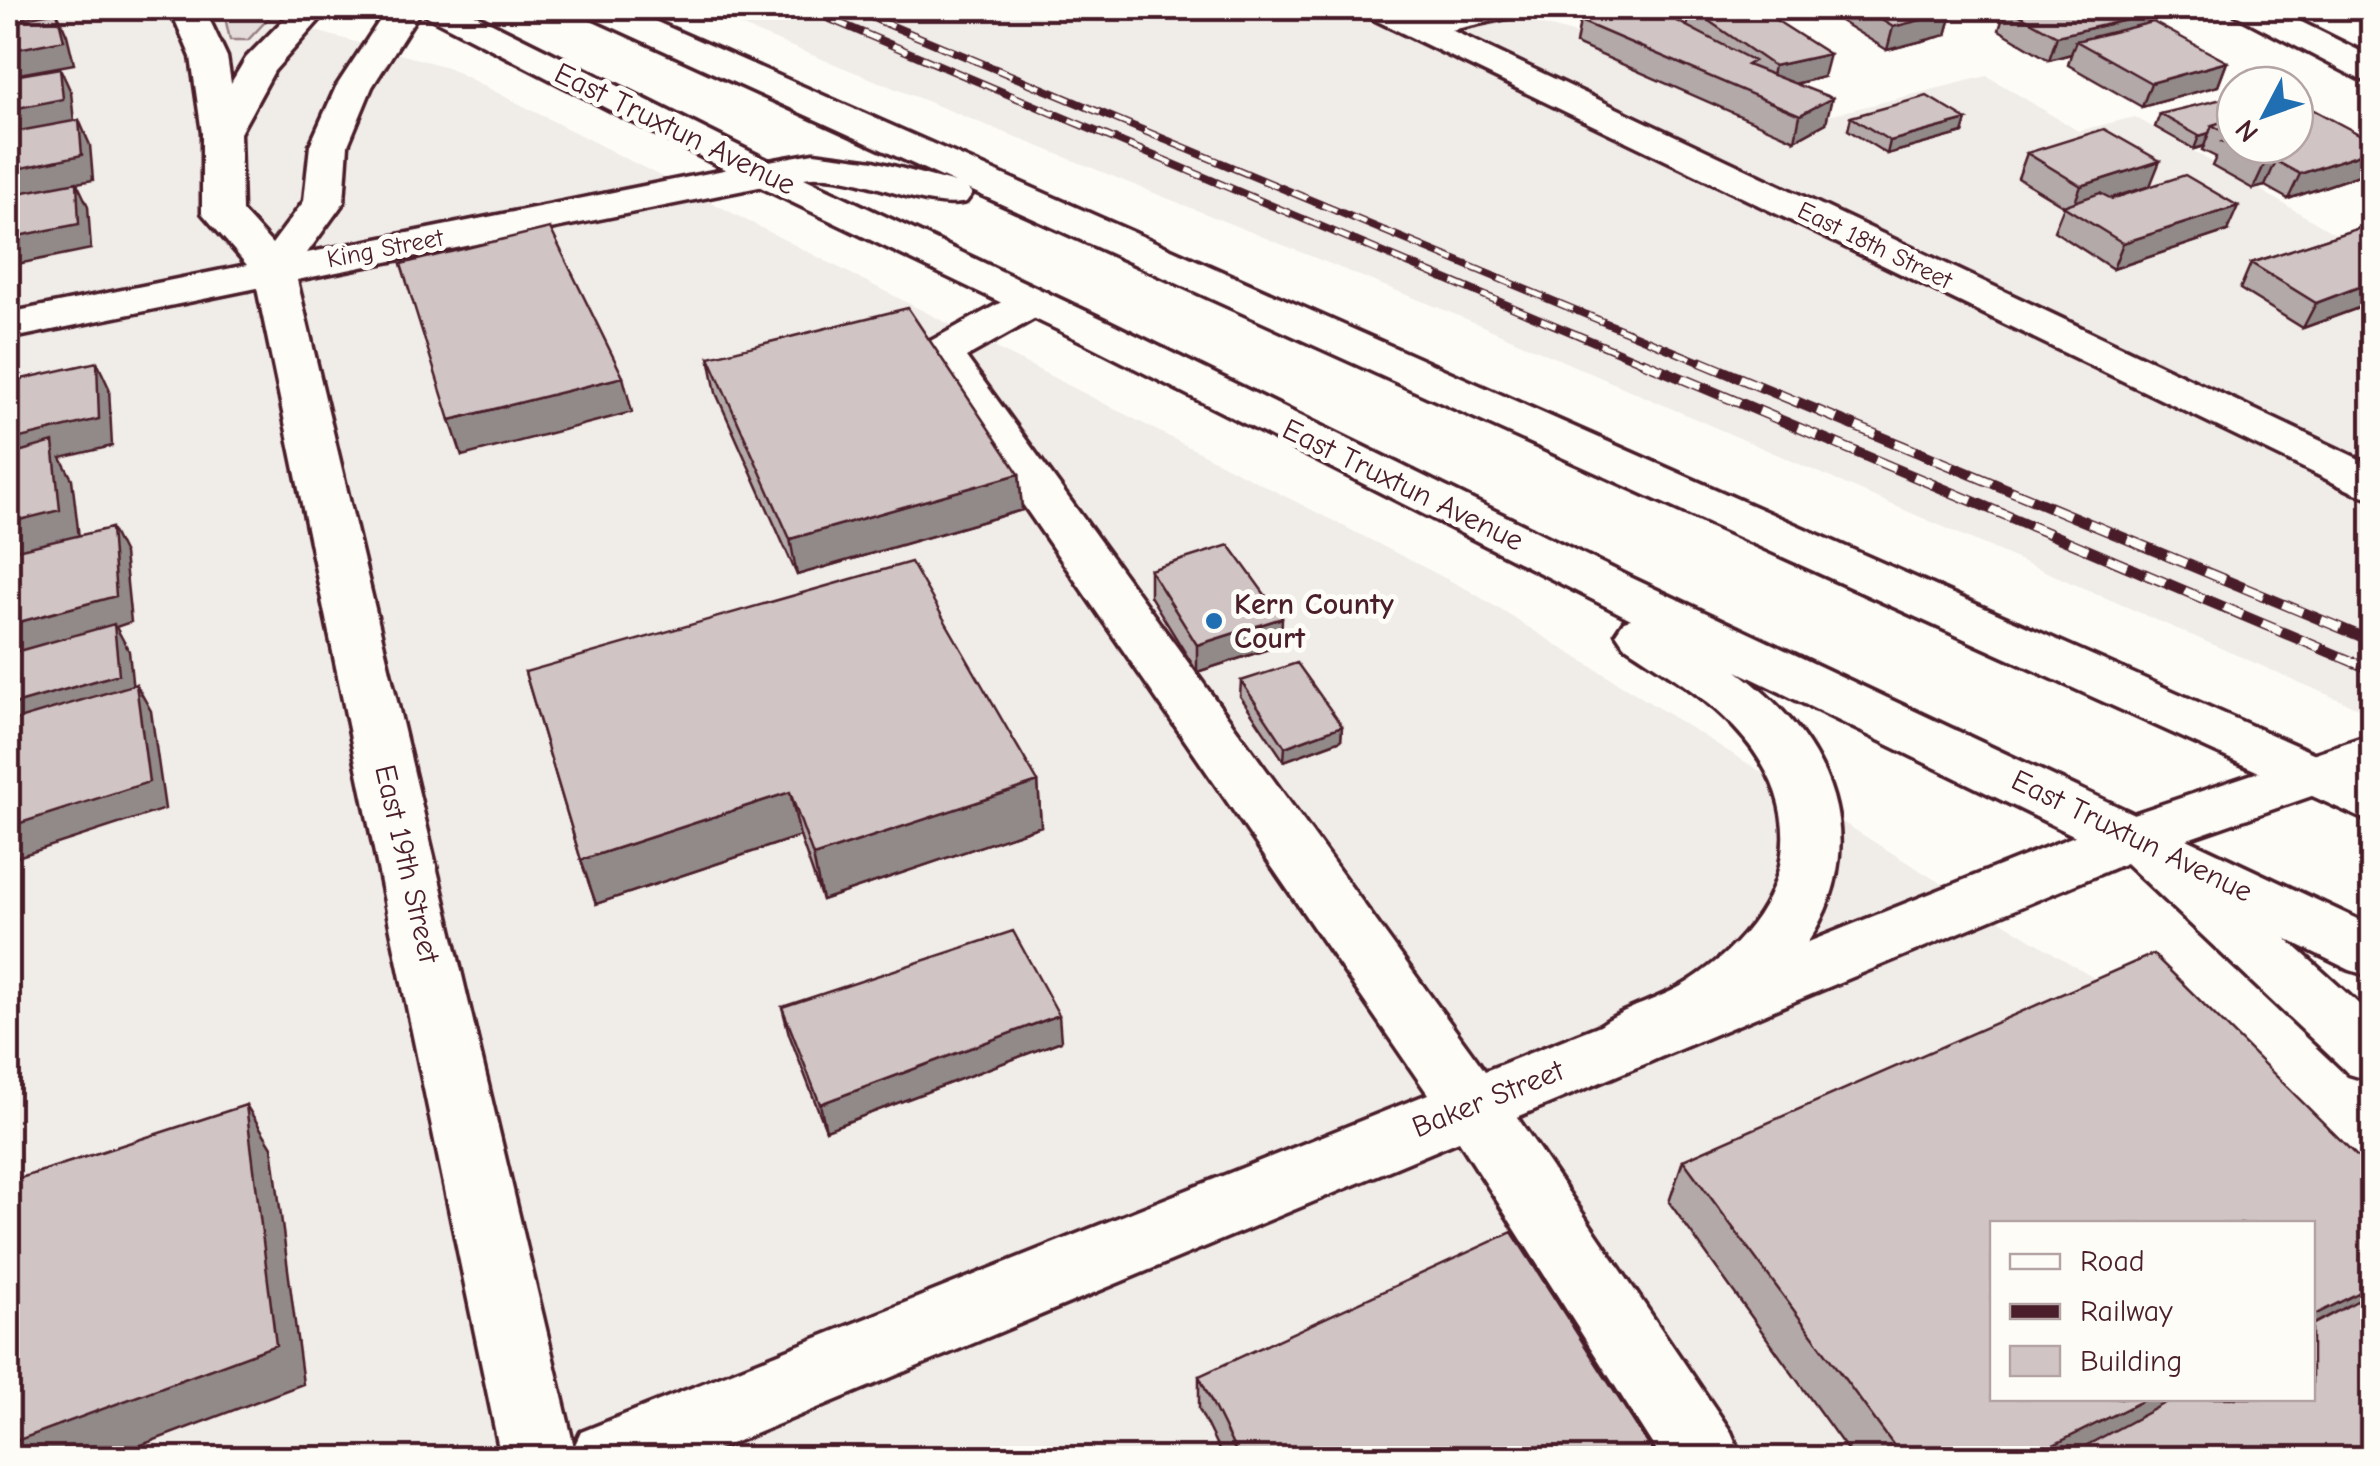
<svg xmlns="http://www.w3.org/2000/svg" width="2380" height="1466" font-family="'Comic Neue',sans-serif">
<rect width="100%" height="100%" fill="#fdfcf7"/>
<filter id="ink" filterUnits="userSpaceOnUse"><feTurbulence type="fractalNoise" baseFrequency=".01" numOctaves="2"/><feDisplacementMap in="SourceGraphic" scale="20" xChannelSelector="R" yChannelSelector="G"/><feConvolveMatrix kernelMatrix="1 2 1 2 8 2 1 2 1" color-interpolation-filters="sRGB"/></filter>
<g filter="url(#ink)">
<path fill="#f0ece8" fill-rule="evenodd" d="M8,8H231L447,67L1470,591L2140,1007L2372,1239V1458H8ZM1992,1224H2312V1398H1992Z
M696,8H1482L1587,37L1827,116L1987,76L2078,131L2135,117L2342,238L2372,229V714L1469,320Z"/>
<path fill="#e3dcda" stroke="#967e82" stroke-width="2.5" d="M223,8H278L248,40H230Z"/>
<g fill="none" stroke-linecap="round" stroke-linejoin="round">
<defs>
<path id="minor" d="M170,8H204L227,57L231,83L246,58L295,8H330L274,71L240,133L242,211L272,244L304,201L310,145L336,87L388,8H422L372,87L348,145L344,202L307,253L764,162L778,166L783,174L778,182L764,186L297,280L574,1447L581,1432L1428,1094L919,353L925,344L1018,293L1033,289L1048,293L1054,302L1048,311L966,357L1485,1071L2112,821L2372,734V775L2179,842L2372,1016V1081L2349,1074L2126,863L1517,1117L1731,1432L1742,1458H1661L1459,1141L697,1458H501L257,288L8,339V313L247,265L202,213V133L191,57Z
M1360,8H1403L1421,16L1462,8H1525L1520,15L1451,30L2372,465V498L2355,493L1365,15Z
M2231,8H2273L2372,57V82L2359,79L2236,15Z"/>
<path id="major" d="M420,8H462L769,161L814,153L874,161L955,183L586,15L581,8H625L2372,779V823L968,189L972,194L966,202C922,213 856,169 804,178L1109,322L1632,578L2372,926V977L2350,970L1737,671C1904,794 1854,963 1682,1045C1649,1061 1634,1077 1597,1065L1588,1046C1591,1040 1594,1031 1599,1026C1622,1008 1662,999 1688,982C1786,919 1820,818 1734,727C1703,694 1661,670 1624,645L1616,633L1624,621L1631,619L1079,340L750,182L425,15Z"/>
</defs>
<use href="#minor" stroke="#4a1f2b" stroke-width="7"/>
<use href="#major" stroke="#4a1f2b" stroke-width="7"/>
<use href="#minor" fill="#fdfcf7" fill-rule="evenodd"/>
<use href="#major" fill="#fdfcf7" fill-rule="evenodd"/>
<defs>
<path id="rail-far1" d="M804,8L1649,365
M849,8L1707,365"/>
<path id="rail" d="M1643,362L2372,670
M1701,362L2372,641"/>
</defs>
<use href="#rail-far1" stroke="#4a1f2b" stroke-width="8"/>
<use href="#rail" stroke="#4a1f2b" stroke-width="11"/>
<use href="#rail-far1" stroke="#fdfcf7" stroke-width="5" stroke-dasharray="16" stroke-linecap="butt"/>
<use href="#rail" stroke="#fdfcf7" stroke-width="8" stroke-dasharray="21" stroke-linecap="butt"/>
</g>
<path fill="#b3a9a9" stroke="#4a1f2b" stroke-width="2.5" d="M1690,8L1823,77L1795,84L1826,123L1795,140L1576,44L1580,21H1677L1687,26Z
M1819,8H1990L1951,17L1946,35L1887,50Z
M2006,8L2152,14L2149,23L2227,62L2218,86L2142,107L2068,65L2071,54L2049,60L1999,30Z
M2235,106L2371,171L2288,199L2265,186L2253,189L2212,166L2216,157L2202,150L2204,146L2194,149L2155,127L2160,114Z
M1851,117L1967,120L1963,133L1887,154L1848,130Z
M2027,153L2111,198L2227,231L2113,269L2054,231L2064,206L2018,178Z
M2372,224V303L2303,328L2240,289L2251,263Z
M709,357L1019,474L1022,510L797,575L716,393Z
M1150,570L1281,645L1197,672L1150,596Z
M525,672L1038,782L1041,826L822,900L800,836L596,904L581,860Z
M1241,681L1342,726L1341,740L1284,761L1240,696Z
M782,1007L1061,1041L826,1130L789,1034Z
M1683,1160L2372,1458H1853L1669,1202Z
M1199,1376L1657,1458H1223L1199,1409Z"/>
<path fill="#928a89" stroke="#4a1f2b" stroke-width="2.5" d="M1943,8H1990L1951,17L1946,35L1887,50L1893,27Z
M57,12L67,35L74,64L8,76V51Z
M2152,14L2143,37L2076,41L2071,54L2049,60L2057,36Z
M1829,54L1823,77L1769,90L1774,66Z
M2227,62L2218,86L2142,107L2151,83Z
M60,68L71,92L74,123L8,136V110Z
M1832,98L1826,123L1795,140L1800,115Z
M79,120L90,145L93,180L77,183L88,206L91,249L8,266V171Z
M1967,120L1963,133L1887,154L1890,141Z
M2209,133L2204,146L2194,149L2199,136Z
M2372,150L2371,171L2288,199L2300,174Z
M2160,161L2150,186L2072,210L2081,186Z
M2276,161L2265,186L2253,189L2264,165Z
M2238,206L2227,231L2113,269L2123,243Z
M2372,282V303L2303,328L2316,303Z
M97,362L109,388L112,446L61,458L72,479L80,546L8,566V441Z
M623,377L632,412L462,456L450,420Z
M1019,474L1022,510L797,575L790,539Z
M111,528L124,554L131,622L116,627L129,651L134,701L8,738V625Z
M1282,618L1281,645L1197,672V645Z
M136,684L151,711L165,809L8,860V827Z
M1342,726L1341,740L1284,761L1285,747Z
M1038,782L1041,826L822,900L813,856Z
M790,792L800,836L596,904L581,860Z
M1059,1015L1061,1041L826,1130L820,1104Z
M246,1105L272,1147L303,1384L107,1458H8V1444Z
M2372,1286V1309L2312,1339V1316Z
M2148,1398H2194L2075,1458H2027Z"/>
<path fill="#d0c5c4" stroke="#4a1f2b" stroke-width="2.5" d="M1635,8H1664L1677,21L1754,61L1747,65L1832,98L1800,115L1580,21Z
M1690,8H1757L1829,54L1774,66Z
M1862,8H1945L1953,12L1893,27Z
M2007,8H2139L2152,14L2057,36Z
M57,12L64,40L8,51V21Z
M2153,22L2227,62L2151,83L2076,41Z
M60,68L63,99L8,110V77Z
M1927,96L1967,120L1890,141L1851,117Z
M2222,99L2235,106V118L2212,125L2209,133L2199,136L2160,114Z
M2295,100L2372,141V150L2300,174L2276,161L2264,165L2222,142L2235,138V145H2295Z
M2235,118V138L2212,125Z
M79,120L82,155L8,171V133Z
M2104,129L2160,161L2081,186L2027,153Z
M2185,175L2238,206L2123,243L2063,206L2100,193L2112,199Z
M77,182L79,224L8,238V195Z
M2372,224V282L2316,303L2251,263Z
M550,228L623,377L450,420L401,264Z
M908,308L1019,474L790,539L709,357Z
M97,362L99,419L8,441V382Z
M53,442L60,510L8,523V455Z
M111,528L116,596L8,625V552Z
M1229,545L1282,618L1197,645L1150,570Z
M911,562L1038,782L813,856L790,792L581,860L525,672Z
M114,624L119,674L8,706V654Z
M1297,663L1342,726L1285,747L1241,681Z
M136,684L149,782L8,827V744L13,742L8,722Z
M1013,931L1059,1015L820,1104L782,1007Z
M2153,954L2372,1171V1286L2312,1316V1224H1992V1398H2148L2027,1458H1903L1683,1160Z
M246,1105L276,1345L8,1444V1182Z
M1512,1232L1657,1458H1239L1199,1376Z
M2372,1293V1458H2063L2175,1398H2312V1325Z"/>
</g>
<circle fill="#1f6fb2" stroke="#fdfcf7" stroke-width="4" cx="1214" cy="621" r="10"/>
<g text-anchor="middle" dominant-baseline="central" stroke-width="10" stroke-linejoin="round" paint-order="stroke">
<g font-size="25" fill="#4a1f2b" stroke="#fdfcf7">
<text transform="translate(1875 245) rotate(26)">East 18th Street</text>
<text transform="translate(385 248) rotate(-11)">King Street</text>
</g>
<g font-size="30" fill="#4a1f2b" stroke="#fdfcf7">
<text transform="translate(675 129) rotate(26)">East Truxtun Avenue</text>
<text transform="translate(1403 485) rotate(26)">East Truxtun Avenue</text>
<text transform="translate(2132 836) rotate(26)">East Truxtun Avenue</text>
<text transform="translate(407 864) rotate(77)">East 19th Street</text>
<text transform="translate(1488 1099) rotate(-22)">Baker Street</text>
</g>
<g font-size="30" font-weight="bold" fill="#4a1f2b" stroke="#fdfcf7" text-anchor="start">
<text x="1234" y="604">Kern County<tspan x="1234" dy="34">Court</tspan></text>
</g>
</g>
<rect width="2380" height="1466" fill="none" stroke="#fdfcf7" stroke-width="40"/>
<rect x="20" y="20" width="2340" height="1426" fill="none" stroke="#4a1f2b" stroke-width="4" filter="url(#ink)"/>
<rect x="1990" y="1221" width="325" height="180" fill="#fdfcf7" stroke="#b5a4a5" stroke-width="2.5"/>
<rect x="2010" y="1254" width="50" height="15" fill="#fdfcf7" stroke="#b5a4a5" stroke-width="2.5"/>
<text x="2080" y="1271" font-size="30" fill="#4a1f2b">Road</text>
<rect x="2010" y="1304" width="50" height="15" fill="#4a1f2b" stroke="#b5a4a5" stroke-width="2.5"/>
<text x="2080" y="1321" font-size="30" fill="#4a1f2b">Railway</text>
<rect x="2010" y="1346" width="50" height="30" fill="#d0c5c4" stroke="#b5a4a5" stroke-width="2.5"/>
<text x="2080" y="1371" font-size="30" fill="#4a1f2b">Building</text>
<g transform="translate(2265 115) rotate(229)"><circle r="48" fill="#fdfcf7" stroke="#b5a4a5" stroke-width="2.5"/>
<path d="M0-8L18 38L0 25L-18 38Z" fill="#1f6fb2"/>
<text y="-15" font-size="28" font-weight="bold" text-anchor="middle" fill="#4a1f2b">N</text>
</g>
</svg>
